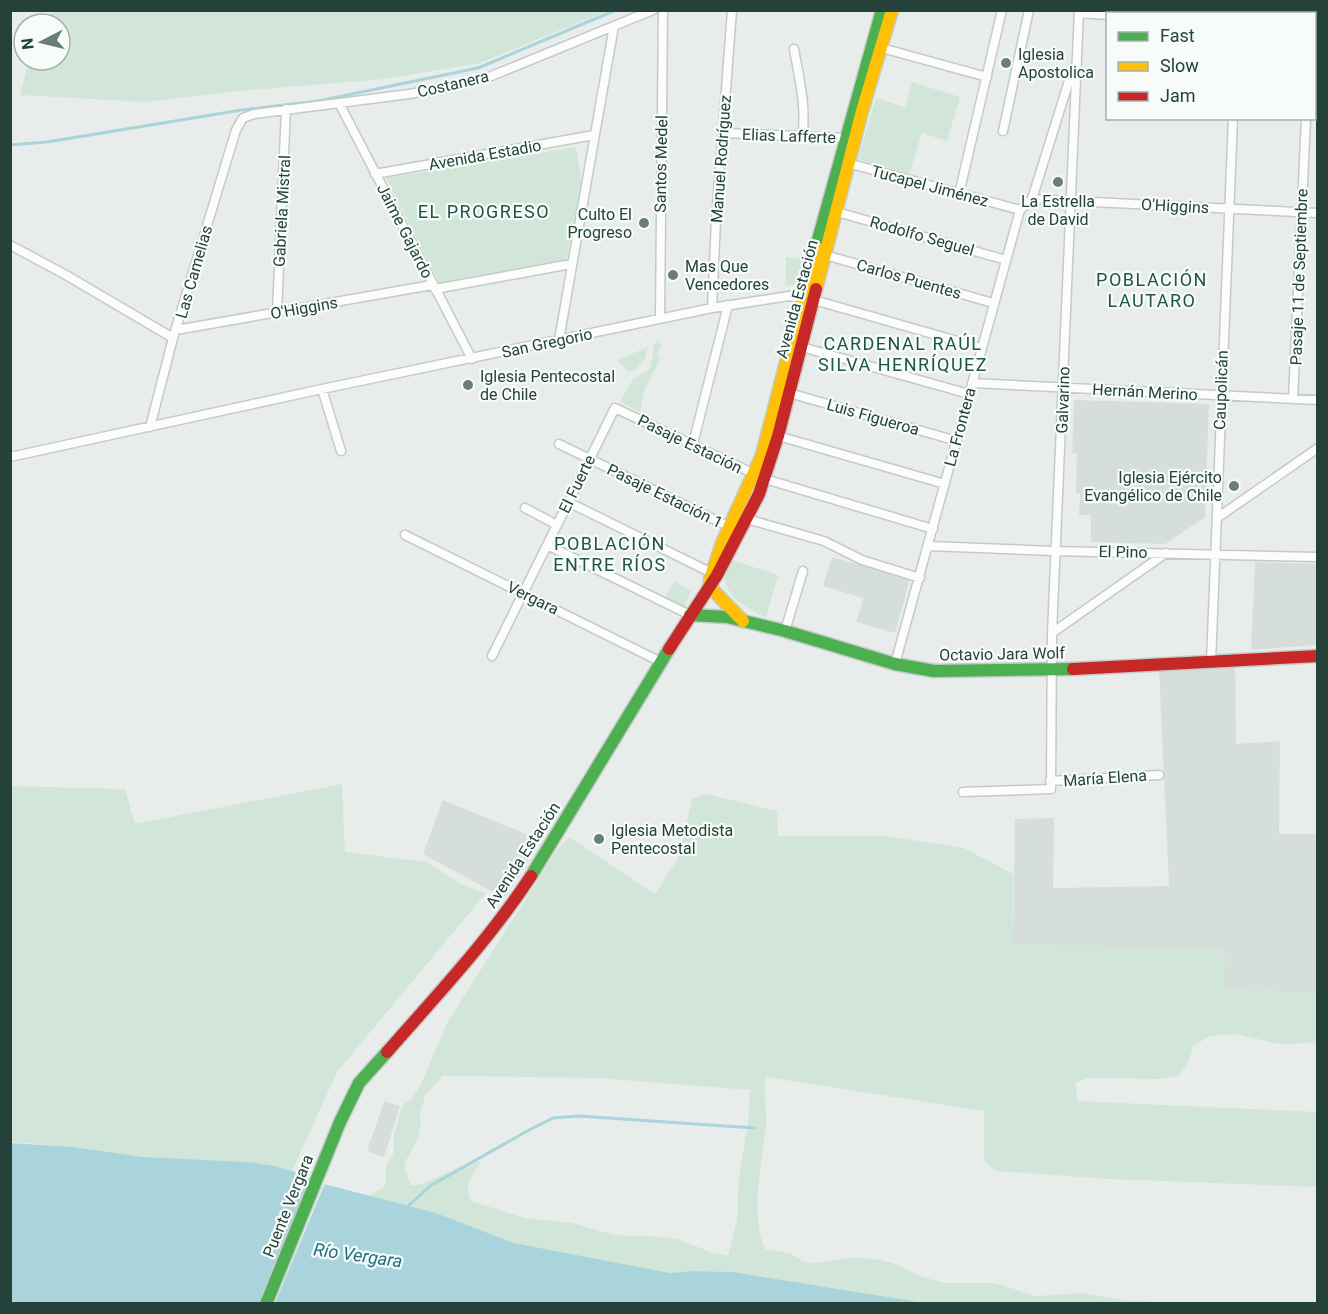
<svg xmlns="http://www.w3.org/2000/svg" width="1328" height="1314" font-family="Roboto,sans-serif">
<rect width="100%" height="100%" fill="#e8edeb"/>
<path fill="#d6dedb" d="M1074,400L1209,404L1205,517L1165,544L1091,542V515H1079L1080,493H1076L1077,453H1072Z
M832,557L910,579L895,633L856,622L863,598L823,586Z
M1255,562L1317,564V645L1251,650Z
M1235,665L1236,744L1280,741L1279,834H1317V993L1223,990L1225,949L1013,945L1015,819L1054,818L1053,888L1169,886L1159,669Z
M443,800L531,836L521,853L530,859L504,898L423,854Z
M384,1101L400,1106L384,1157L367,1151Z"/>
<path fill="#d1e6d8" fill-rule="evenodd" d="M53,10H607V11L480,63L385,79L240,91L145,102L20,95L29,60H60V24H46Z
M912,82L960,97L947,141L922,133L909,174L858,159L876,98L905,107Z
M576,147L583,192L566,260L439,282L386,178Z
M786,257L805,259L802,283L786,286Z
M658,340L661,346L657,355L660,360L645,388L640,412L620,402L633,379L649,370L653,354L654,344Z
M648,347L645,359L634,371L628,372L617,360Z
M729,559L778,575L766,618C741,605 715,592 729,559Z
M674,581L691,591L683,608L665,598Z
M342,784L345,852L426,862L463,885L486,893L337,1072L292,1171L249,1162L143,1157L73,1147L11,1142L10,786L125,789L135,824Z
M706,794L777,811L778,836H886L964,848L1013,874V945L1225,949L1224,990L1317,993V1043L1278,1044L1236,1034L1210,1036L1193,1046L1189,1061L1178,1076L1160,1079L1087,1078L1076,1083L1077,1101L1317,1112V1187L1109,1179L997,1171L990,1167L984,1160V1111L766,1077C763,1092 767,1109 766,1124C763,1165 749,1209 765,1249L790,1253L804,1262L813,1263L855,1257L882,1260L898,1265L922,1277L946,1283H995L1036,1296L1081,1293L1124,1300L1178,1303H925L733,1272L692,1271L670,1273L514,1243L436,1213L369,1197L374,1192L382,1189L386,1183V1166L394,1152V1135L401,1110L405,1103L412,1099L422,1082L447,1023L559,847L569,837L655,894L679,857L692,799ZM443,1076L597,1078L750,1090L748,1123L739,1176L737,1220L728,1256L713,1253L680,1240L664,1237L614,1235L572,1223L525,1218L471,1201C463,1184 473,1176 481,1162C455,1163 436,1183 411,1186L405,1170V1162L417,1141L421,1123L420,1113L426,1094Z"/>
<path fill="#a9d4db" d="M10,1143L73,1147L143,1157L249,1162L274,1166L292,1171L316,1182L436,1213L514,1243L670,1273L692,1271L733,1272L925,1303H11Z"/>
<path fill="#e8edeb" d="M312,1176L326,1181L275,1303H259Z"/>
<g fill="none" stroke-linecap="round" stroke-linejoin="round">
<path stroke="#a9d4db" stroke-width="3" d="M10,145L47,142L242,110L318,101L478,68L616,10
M405,1209L430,1186L529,1130L553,1118L579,1116L754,1128"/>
<defs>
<path id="street" d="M1079,13L1108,15
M1238,14V10
M1314,26H1318
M878,47L987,77
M794,49C799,78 807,108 802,137
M339,103L472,359
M1003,131L1029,10
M723,133L849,138
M844,162L1020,210
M375,174L594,135
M959,194L1002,10
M1032,199L1318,213
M837,212L1006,260
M10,245L66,275L173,338
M825,255L993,303
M435,289L571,264
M712,308L716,220L732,10
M277,312L286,109
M660,318L663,10
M176,330L432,285
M559,340L614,26
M798,346L969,394
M972,383L1318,400
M322,389L341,451
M789,393L957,441
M1293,399L1306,118
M150,427L173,338L236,130L243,118L254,114L409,94L448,87L489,77L653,10
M778,436L945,484
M559,444L732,528
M693,444L728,305
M10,457L322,389L712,308L789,296L814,300L982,348
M568,502L716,575
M525,508L557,525
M1217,518L1318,448
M747,519L824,541L862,560L920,578
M405,535L661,662
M547,545L690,615
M929,546L1053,551L1318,557
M785,631L803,571
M1052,633L1166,553
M492,656L615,408L765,479L933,529
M1211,662L1233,118
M895,664L1020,210L1032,199L1073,68
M1050,781L1159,775
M963,792L1051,789L1052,633L1079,10"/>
<path id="fast" d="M816,247L882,10
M690,615L727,617L785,631L895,664L934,671L1073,669
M531,876L669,649
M266,1304L340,1122L359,1083L387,1052"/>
<path id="slow" d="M816,289L862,111L892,10
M710,579L722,543L762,455L816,247
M709,586L743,621"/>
<path id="jam" d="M669,649L717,575L759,494L778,436L816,289
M1073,669L1318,656
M387,1052C437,995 489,940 531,876"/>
</defs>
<use href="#street" stroke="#c5cac8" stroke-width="11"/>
<use href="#fast" stroke="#c3cbc8" stroke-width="15"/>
<use href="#slow" stroke="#c3cbc8" stroke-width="15"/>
<use href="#jam" stroke="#c3cbc8" stroke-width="15"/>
<use href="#street" stroke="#fcfcfc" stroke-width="8"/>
<use href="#fast" stroke="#4caf50" stroke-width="12"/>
<use href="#slow" stroke="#ffc107" stroke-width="12"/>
<use href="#jam" stroke="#c62828" stroke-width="12"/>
</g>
<g fill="#697e78" stroke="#f7fbf9" stroke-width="2">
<circle cx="1006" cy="63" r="6"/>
<circle cx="1058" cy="182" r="6"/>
<circle cx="644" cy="223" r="6"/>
<circle cx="673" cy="275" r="6"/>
<circle cx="468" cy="385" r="6"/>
<circle cx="1234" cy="486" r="6"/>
<circle cx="599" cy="839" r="6"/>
</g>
<g text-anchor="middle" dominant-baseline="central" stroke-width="4.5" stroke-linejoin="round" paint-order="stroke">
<g font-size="16" fill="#24423a" stroke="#f7fbf9" text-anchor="start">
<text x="1018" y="54">Iglesia<tspan x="1018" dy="18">Apostolica</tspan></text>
<text x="1058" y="201" text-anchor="middle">La Estrella<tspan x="1058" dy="18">de David</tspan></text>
<text x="632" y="214" text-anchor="end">Culto El<tspan x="632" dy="18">Progreso</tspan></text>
<text x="685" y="266">Mas Que<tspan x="685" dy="18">Vencedores</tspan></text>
<text x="480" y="376">Iglesia Pentecostal<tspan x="480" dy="18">de Chile</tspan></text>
<text x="1222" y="477" text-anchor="end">Iglesia Ejército<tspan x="1222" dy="18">Evangélico de Chile</tspan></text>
<text x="611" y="830">Iglesia Metodista<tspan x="611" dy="18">Pentecostal</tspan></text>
</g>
<g font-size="16" fill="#24423a" stroke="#f7fbf9">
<text transform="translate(453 84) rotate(-13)">Costanera</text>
<text transform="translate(789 136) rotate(2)">Elias Lafferte</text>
<text transform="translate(485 155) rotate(-10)">Avenida Estadio</text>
<text transform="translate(721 159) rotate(-86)">Manuel Rodríguez</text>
<text transform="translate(661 164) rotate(-89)">Santos Medel</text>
<text transform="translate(930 186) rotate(15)">Tucapel Jiménez</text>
<text transform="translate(1175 206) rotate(3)">O'Higgins</text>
<text transform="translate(282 211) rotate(-87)">Gabriela Mistral</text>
<text transform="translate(405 231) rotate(63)">Jaime Gajardo</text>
<text transform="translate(922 236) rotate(16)">Rodolfo Seguel</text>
<text transform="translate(194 272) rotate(-74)">Las Camelias</text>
<text transform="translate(1299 277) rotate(-88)">Pasaje 11 de Septiembre</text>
<text transform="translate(909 279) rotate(16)">Carlos Puentes</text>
<text transform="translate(797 299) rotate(-75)">Avenida Estación</text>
<text transform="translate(304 308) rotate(-10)">O'Higgins</text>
<text transform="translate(547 343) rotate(-12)">San Gregorio</text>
<text transform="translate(1221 390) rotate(-88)">Caupolicán</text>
<text transform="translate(1145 392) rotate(3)">Hernán Merino</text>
<text transform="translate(1063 400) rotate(-88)">Galvarino</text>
<text transform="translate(873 417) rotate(16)">Luis Figueroa</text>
<text transform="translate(960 427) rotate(-75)">La Frontera</text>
<text transform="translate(690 444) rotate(26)">Pasaje Estación</text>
<text transform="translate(577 484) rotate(-64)">El Fuerte</text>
<text transform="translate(665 496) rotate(26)">Pasaje Estación 1</text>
<text transform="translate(1123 552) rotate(1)">El Pino</text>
<text transform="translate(533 598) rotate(26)">Vergara</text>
<text transform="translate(1002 654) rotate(-1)">Octavio Jara Wolf</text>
<text transform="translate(1105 778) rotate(-4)">María Elena</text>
<text transform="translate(523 855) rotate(-57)">Avenida Estación</text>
<text transform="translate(288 1206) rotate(-68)">Puente Vergara</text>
</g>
<g font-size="18" letter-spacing="1.5" fill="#1f5548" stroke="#f7fbf9">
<text x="484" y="211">EL PROGRESO</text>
<text x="1152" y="279">POBLACIÓN<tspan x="1152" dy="21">LAUTARO</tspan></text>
<text x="903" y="343">CARDENAL RAÚL<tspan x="903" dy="21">SILVA HENRÍQUEZ</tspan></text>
<text x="610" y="543">POBLACIÓN<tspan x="610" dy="21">ENTRE RÍOS</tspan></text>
</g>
<g font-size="18" font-style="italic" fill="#1c6f80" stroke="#f7fbf9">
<text transform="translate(358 1255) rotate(8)">Río Vergara</text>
</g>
</g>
<rect width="1328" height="1314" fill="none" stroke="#24423a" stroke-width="24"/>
<rect x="1106" y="12" width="210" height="108" fill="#f7fbf9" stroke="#a3b1ad" stroke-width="1.5"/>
<rect x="1118" y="32" width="30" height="9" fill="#4caf50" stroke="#a3b1ad" stroke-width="1.5"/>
<text x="1160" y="42" font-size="18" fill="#24423a">Fast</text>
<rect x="1118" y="62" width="30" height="9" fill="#ffc107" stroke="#a3b1ad" stroke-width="1.5"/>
<text x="1160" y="72" font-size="18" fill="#24423a">Slow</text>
<rect x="1118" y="92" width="30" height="9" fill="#c62828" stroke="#a3b1ad" stroke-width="1.5"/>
<text x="1160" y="102" font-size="18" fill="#24423a">Jam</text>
<g transform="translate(42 42) rotate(263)"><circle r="28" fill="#f7fbf9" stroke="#a3b1ad" stroke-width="1.5"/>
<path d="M0-4.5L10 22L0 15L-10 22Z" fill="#697e78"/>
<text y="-9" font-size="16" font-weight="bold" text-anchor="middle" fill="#24423a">N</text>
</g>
</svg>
